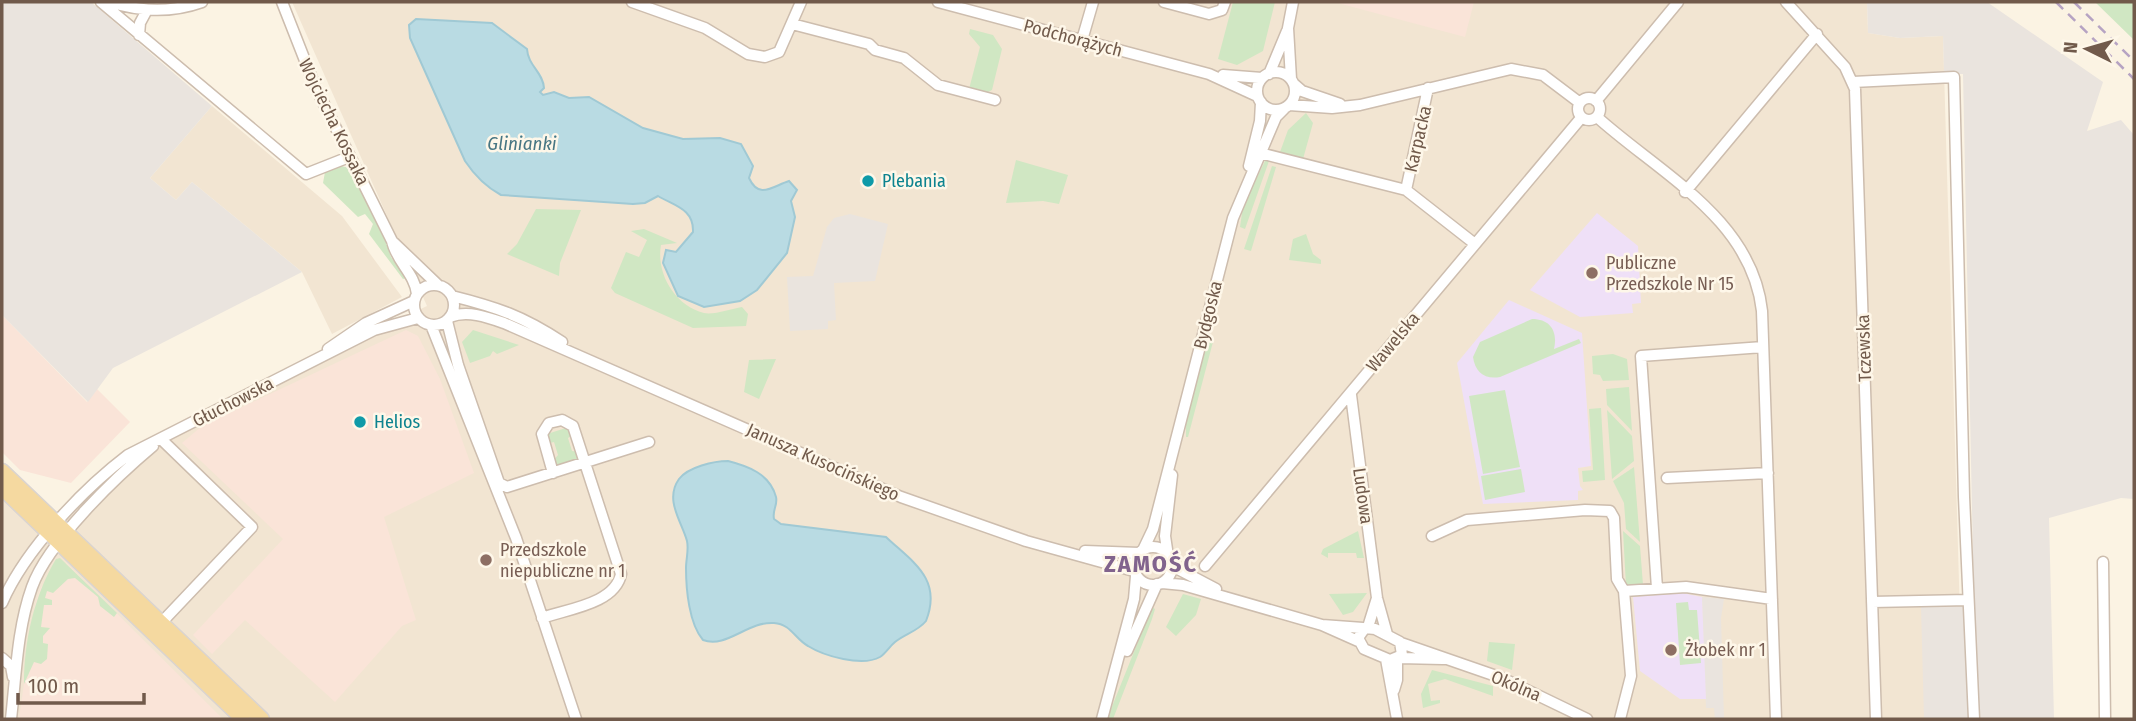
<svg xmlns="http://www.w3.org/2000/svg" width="2136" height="721" font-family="'Fira Sans Condensed',sans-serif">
<rect width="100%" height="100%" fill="#fbf3e3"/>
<path fill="#f2e5d2" d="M292,2H1867L1868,33L1900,38L1943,36L1963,719H2V481L53,522L169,428L427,306Z
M212,106L342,216L402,297L332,334L302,272L192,182L176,200L150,178Z"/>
<path fill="#fae4d8" d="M1334,2H1474L1465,37Z
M2,315L87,402L97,389L130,422L71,483L20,470L2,452Z
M406,330L418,336L440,379L474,473L384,517L416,620L402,626L335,702L245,620L212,654L193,635L283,539L182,443L202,426Z
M66,563L223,719H19L35,605L41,587Z"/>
<path fill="#eae4de" d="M2,2H91L212,106L150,178L176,200L192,182L302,272L113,368L88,402L2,315Z
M1867,2H1987L2103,82L2087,131L2121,120L2134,135V499L2121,498L2049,518L2054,719H1924L1921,607L1974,606L1963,74H1944L1943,36L1900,38L1868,33Z
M850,214L888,224L875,281L834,283L836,320L828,321V329L790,331L787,277L813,276L827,227L834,218Z
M1702,597L1724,599L1721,618L1724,719H1715L1714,708H1706Z"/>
<path fill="#efe0f7" d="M1597,213L1638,246L1641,303L1632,304L1633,313L1580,317L1530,290Z
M1509,300L1582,333L1591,466L1578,468L1580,486L1583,490L1578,491V500L1483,504L1457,363Z
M1682,593L1702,597L1706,699H1680L1640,671L1633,597Z"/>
<path fill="#d0e7c3" d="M1233,2H1275L1263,51L1237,65L1218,59Z
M2095,2H2134V40Z
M970,29L993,35L1002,49L992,90L986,93L969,89L980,47L969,34Z
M1306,113L1313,123L1303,159L1280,152L1288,130Z
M1016,160L1068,175L1059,204L1043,201L1006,203Z
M1265,161H1269L1245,229L1240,227L1243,206Z
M341,166L350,168L379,223L391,257L406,278L403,279L369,234L373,224L365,214L358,217L323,183L325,172Z
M1272,166L1276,167L1251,251L1244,249Z
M536,209L581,210L560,263L559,276L507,254L517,244Z
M644,229L677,243L661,245C656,273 674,305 704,313C714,315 731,309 742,307L748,314L746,326L693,328L615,293L611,288L626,252L639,257L647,240L631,231Z
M1306,234L1313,254L1321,260V264L1289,260L1293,239Z
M1532,319C1551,319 1558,332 1554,349L1579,339L1581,343L1500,377C1485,380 1475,372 1473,357L1480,342Z
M473,330L519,345L497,354L493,351L490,356L470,363L462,342Z
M1208,336L1214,338L1188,437H1186V422Z
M1613,354L1627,359L1629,380L1603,381L1600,375L1593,374L1592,356Z
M776,359L759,399L744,392L749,360Z
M1629,387L1632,431L1607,405L1606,389Z
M1505,390L1520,467L1483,474L1469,396Z
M1601,408L1605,480L1583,482L1582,471L1593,470L1589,409Z
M1607,410L1632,436L1634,461L1612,479Z
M569,427L571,436L568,438L572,451L579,452L578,461L556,466L553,461L558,455L554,442L550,443L547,434Z
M1634,467L1640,542L1626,529L1624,503L1613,481Z
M1521,469L1525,492L1485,500L1481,476Z
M1358,531L1364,558H1357L1356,553H1328V558L1321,554L1323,549Z
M1623,531L1640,546L1643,585L1626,586Z
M60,558L117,613L114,617L100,606L98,597L75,578L68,579L53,593L47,591L45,598L52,600V605H44L41,627L50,628L43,636V643L48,644L47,659L41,664L34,662L24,684C24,641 34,596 56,559Z
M1367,593L1353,612L1343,615L1329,594Z
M1183,594L1201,599L1196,615L1176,636L1166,627Z
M1688,602L1689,610H1697L1701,663L1680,665L1676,603Z
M1152,607L1155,609L1152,619L1113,719H1107Z
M1489,642L1515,644L1512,670L1487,661Z
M1432,670L1493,686V696L1445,679L1428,684L1431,701L1440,700V703L1423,708L1421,694Z"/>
<path fill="#b9dbe3" stroke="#a0c9d4" stroke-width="2" d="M416,19L492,23L527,49C528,66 543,72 544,88L540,92L543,95L554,92L569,98L589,97L643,128L683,139L720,138L741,144L753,166L749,178C759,200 773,186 789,181L797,190L791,201L795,217L787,253L757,290L740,301L704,307L678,296L663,263L666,250L676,252L693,232C694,209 675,206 658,196L645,203L633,204L501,195C486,187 475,176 465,161L410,38L409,25Z
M728,461C748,466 770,474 776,497C778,505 772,510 774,519L781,524L886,537C911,561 943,578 926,621C918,631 905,634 895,642C889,647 886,653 880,657C862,667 824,656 808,646C795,639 791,624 774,623C748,621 726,649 703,640C689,624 686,589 686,568C686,559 689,550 687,541C682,522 664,500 679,479C688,467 714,461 728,461Z"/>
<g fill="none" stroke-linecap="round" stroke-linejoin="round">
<defs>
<path id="minor" d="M101,2L306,174L349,157
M110,2C141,12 171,13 202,2
M282,2L315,86L392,241C396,261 415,274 417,294
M632,2L705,28L748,54L765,57L779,52L801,2
M938,2L1209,74L1257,96
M1164,2L1209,14L1222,10L1225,2
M1786,2L1845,67L1855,89L1876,719
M792,24L869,44L875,50L904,58L938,85L995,100
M139,35L140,23L147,10
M1082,40L1093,2
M1257 91a19 19 0 1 1 38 0a19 19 0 1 1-38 0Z
M1269,74L1287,31
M1223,75L1262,78
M1291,79L1288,28L1293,2
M1853,82L1954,77L1964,497L1974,719
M1294,84L1302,91L1340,104
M1578 109a11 11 0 1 1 22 0a11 11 0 1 1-22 0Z
M1596,101L1678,2
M1289,105L1332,108L1360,105L1511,69L1543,75L1580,103
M1597,117C1659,173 1752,219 1762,311L1776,719
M1260,153L1406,190L1475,244
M1249,166L1260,121L1261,102
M1406,190L1428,88
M1685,192L1817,34
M392,241L438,285
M414 305a20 20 0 1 1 40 0a20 20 0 1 1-40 0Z
M452,296C496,307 523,316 562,342
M450,317C467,310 487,317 504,323L901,497L1026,541L1134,571
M447,321L458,365L499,483
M431,325L516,538L576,719
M328,349L366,323L414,301
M1351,395L1377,598L1387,634
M1667,478L1768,473
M499,483L507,487L649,442
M1432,536L1467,520L1585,510L1610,511L1614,518L1617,579L1624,591L1631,676L1620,719
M1134 566a19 19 0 1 1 38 0a19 19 0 1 1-38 0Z
M1143,550L1153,529L1233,218L1276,117L1284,109
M1085,551L1139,553
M1168,556L1165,536L1172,475
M1171,561L1178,569L1216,589
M2103,562L2105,719
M1205,566L1581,118
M1162,583L1183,585L1322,625L1358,641
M1657,588L1641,356L1763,347
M1624,591L1686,587L1772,599
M1872,602L1968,600
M2,603C25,550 82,490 128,455L374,330L418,318
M542,618C567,609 615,604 621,574L573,426L562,420L549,423L542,434L553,473
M161,623L252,527L161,439
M1322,625L1363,628
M1368,627L1377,598
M1365,628L1375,629L1400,642L1402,655L1390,660L1364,649L1358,638Z
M1401,643L1502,678L1587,719
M1127,651L1157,584
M2,658L11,666L13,677
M1399,658L1443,659
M1386,659L1397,719
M1394,690L1397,680V659
M11,719C16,675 17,629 32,587C48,542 116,477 153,446
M1102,719L1134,599L1136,576"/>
<path id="major" d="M2,471L262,719
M2,488L243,719"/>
</defs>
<use href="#minor" stroke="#cdbdae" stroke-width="13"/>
<use href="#major" stroke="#dad4d0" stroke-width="17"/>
<use href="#minor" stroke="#fff" stroke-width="10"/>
<use href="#major" stroke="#f5d9a0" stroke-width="14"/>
<path stroke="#b6a3c3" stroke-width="2.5" stroke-dasharray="10 7" stroke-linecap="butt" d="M2056,2L2134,79
M2074,2L2134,61"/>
</g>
<g fill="#0f9aa8" stroke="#fef7e9" stroke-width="2.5">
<circle cx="868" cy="181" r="7"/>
<circle cx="360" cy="422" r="7"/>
</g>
<g fill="#8d6e63" stroke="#fef7e9" stroke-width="2.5">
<circle cx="1592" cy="273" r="7"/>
<circle cx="486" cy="560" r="7"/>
<circle cx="1671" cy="650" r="7"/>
</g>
<g text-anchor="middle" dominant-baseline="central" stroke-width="5" stroke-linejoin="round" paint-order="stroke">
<g font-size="18" fill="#715a4b" stroke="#fef7e9">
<text transform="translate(1073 38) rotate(15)">Podchorążych</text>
<text transform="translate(334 122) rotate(64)">Wojciecha Kossaka</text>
<text transform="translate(1418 139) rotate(-77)">Karpacka</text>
<text transform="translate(1208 315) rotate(-76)">Bydgoska</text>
<text transform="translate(1393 342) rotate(-50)">Wawelska</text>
<text transform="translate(1864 348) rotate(-92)">Tczewska</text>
<text transform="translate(233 402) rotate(-27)">Głuchowska</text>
<text transform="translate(823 462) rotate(24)">Janusza Kusocińskiego</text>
<text transform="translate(1363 496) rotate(82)">Ludowa</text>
<text transform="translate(1516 686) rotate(23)">Okólna</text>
</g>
<g font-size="18" fill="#0d838f" stroke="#fef7e9" text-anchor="start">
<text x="882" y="181">Plebania</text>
<text x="374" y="422">Helios</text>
</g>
<g font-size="18" fill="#785e54" stroke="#fef7e9" text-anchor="start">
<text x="1606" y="263">Publiczne<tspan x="1606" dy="21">Przedszkole Nr 15</tspan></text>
<text x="500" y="550">Przedszkole<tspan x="500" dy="21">niepubliczne nr 1</tspan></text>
<text x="1685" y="650">Żłobek nr 1</text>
</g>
<g font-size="19" font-style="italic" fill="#477683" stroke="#fef7e9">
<text x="522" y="143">Glinianki</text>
</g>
<g font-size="24" font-weight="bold" letter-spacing="2" fill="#81638d" stroke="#fef7e9">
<text x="1151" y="564">ZAMOŚĆ</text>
</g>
</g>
<rect width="2136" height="721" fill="none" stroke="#715a4b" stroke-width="7"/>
<g transform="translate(2087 49) rotate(275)" stroke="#fef7e9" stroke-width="5" paint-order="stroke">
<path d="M0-5L12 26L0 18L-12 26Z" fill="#715a4b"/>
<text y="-10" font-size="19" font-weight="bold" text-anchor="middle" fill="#715a4b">N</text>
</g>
<path d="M18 693v10h126v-10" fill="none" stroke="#715a4b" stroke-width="3.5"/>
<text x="28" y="693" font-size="21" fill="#715a4b" stroke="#fef7e9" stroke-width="5" paint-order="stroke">100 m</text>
</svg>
